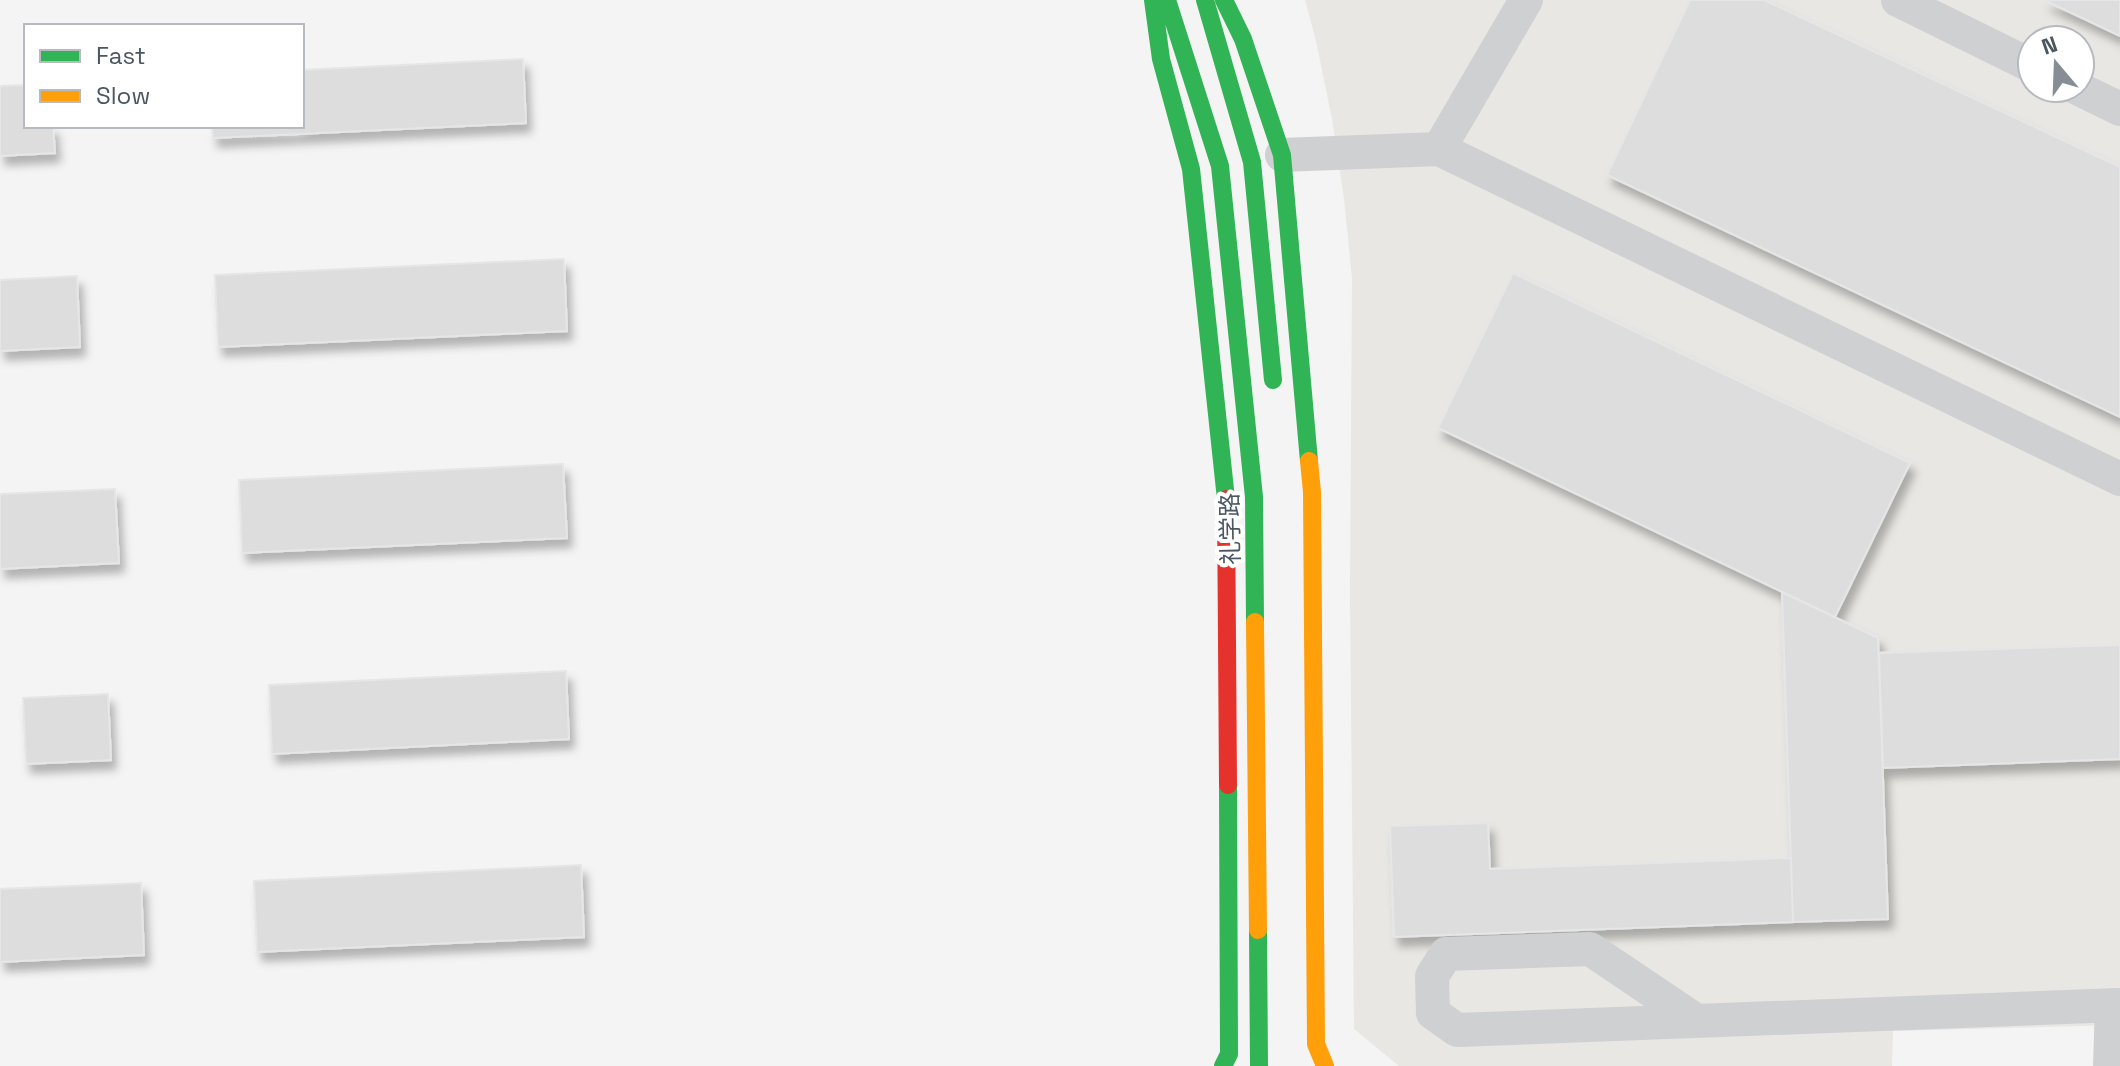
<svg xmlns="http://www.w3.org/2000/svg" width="2120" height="1066" font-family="'Space Grotesk','Noto Sans SC',sans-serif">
<defs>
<filter id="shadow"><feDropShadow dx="5" dy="9" stdDeviation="4" flood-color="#0004"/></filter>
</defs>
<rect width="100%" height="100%" fill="#f4f4f4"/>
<path fill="#e8e7e3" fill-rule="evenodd" d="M1305,0H2120V1025L1893,1031L1892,1066H1399L1354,1029L1350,593L1352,278L1344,199L1332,119L1316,41ZM2032,40H2080V88H2032Z"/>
<path fill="#ddddde" stroke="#e5e6e7" stroke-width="2" filter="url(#shadow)" d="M1690,0H1764L2120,167V417L1607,175Z
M2044,0H2120V36Z
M523,59L526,123L213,138L212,126H302V70Z
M26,85V126H53L55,153L0,156V86Z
M564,259L567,331L218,347L215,275Z
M1513,273L1910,463L1835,617L1438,428Z
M77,276L80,347L0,351V280Z
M563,464L567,538L242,553L239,480Z
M115,489L119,563L0,569V494Z
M1782,592L1878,638L1888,919L1793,922Z
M2120,645V759L1883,768L1879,653Z
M566,671L569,739L272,754L269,685Z
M108,694L111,760L26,764L23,698Z
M1488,823L1490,869L1791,858L1793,922L1394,937L1390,826Z
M581,865L584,937L257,952L254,881Z
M141,883L144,955L0,962V889Z"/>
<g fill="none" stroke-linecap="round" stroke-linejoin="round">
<path stroke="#ced0d2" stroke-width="34" d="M1898,0L2032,66
M2077,88L2120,109
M1439,149L2120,479
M1282,155L1439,149L1526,0
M1697,1021L1590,949L1446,954L1432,976L1433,1013L1457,1030L2120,1005
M2110,1066L2112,1005"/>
<path stroke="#30b455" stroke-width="18" d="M1153,0L1161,59L1191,169L1226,499
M1167,0L1220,166L1254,497L1255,622
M1205,0L1252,162L1273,380
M1224,0L1243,39L1282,155L1309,461
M1258,930L1259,1066
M1223,1066L1229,1054L1228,785"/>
<path stroke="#ff9f0a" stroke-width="18" d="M1309,461L1312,492L1316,1044L1325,1066
M1255,622L1258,930"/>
<path stroke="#e5322d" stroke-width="18" d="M1226,499L1228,785"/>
</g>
<g text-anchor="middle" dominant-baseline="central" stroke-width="8" stroke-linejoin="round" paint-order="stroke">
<g font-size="24" fill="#4a5661" stroke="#fff">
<text transform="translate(1230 529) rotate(-91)">礼学路</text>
</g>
</g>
<rect x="24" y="24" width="280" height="104" fill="#ffffff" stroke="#b7bbc0" stroke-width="2"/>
<rect x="40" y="50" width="40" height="12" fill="#30b455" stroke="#b7bbc0" stroke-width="2"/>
<text x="96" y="64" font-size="24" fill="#4a5661">Fast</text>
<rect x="40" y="90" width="40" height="12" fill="#ff9f0a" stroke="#b7bbc0" stroke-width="2"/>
<text x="96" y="104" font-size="24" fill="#4a5661">Slow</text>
<g transform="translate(2056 64) rotate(341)"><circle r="38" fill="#ffffff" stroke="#b7bbc0" stroke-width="2"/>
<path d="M0-6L14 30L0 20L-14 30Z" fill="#868d94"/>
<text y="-12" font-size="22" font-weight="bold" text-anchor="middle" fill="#4a5661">N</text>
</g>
</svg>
